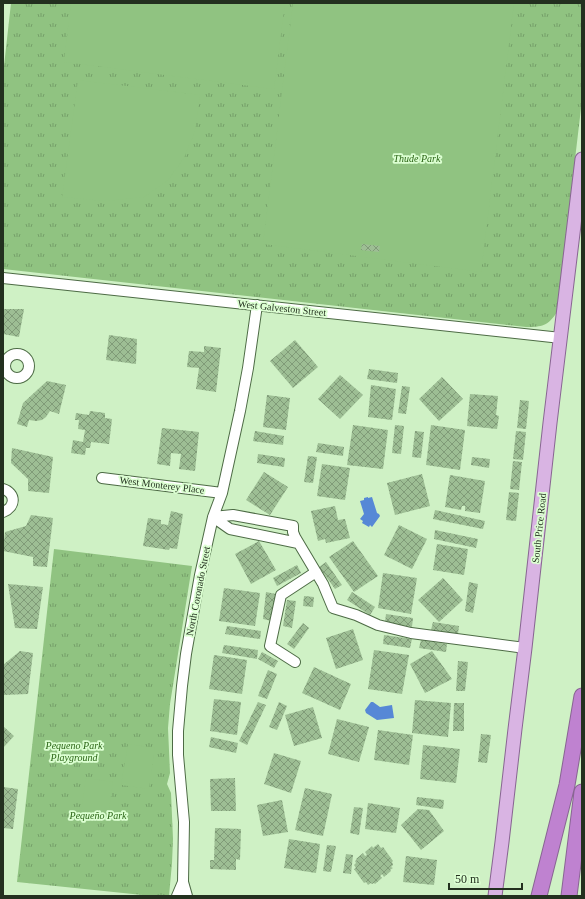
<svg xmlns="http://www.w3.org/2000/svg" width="585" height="899" font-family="'Times New Roman',serif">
<defs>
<pattern id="grass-tufts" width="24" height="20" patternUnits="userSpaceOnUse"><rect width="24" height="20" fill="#90c381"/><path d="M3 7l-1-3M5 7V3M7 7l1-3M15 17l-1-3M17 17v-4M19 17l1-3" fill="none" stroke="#759f69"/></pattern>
<pattern id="building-cross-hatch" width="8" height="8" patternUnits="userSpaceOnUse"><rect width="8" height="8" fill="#9dbe94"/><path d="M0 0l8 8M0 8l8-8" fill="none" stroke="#809b78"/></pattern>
</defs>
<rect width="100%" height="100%" fill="#cff1c5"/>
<path fill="url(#grass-tufts)" d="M11,3H582V100L557,312C548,326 542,327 526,327L3,269V75Z
M54,549L192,566L170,704L168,728L170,773L167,784L171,793L173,839L172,863L169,896H152L17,882Z"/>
<path fill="#90c381" d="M71,3H285L274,89L64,62Z
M293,3H514L481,272L263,244Z
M78,80L200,95L195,131L184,158L168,180L144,197L105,201L62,197Z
M128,744L155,748L149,789L121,785Z
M86,778L113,782L107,823L80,819Z"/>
<path fill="#5688d6" d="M368,497V498L372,497L377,513L379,514L380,516L372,527L370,525L369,527L362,523L363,521L360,519L364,514L360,501L364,500V498Z
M371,702H373L380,707L392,705L394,718L377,720L366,713L365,710Z"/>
<path fill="url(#building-cross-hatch)" d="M362,244L380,246L379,252L361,250Z
M3,309H24L19,337L3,334Z
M109,335L137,339L136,364L106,360Z
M295,340L318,367L293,388L270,361Z
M204,346L221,348L216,392L196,389L199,368L187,367L189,351L204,352Z
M369,369L398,373L397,383L367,379Z
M340,375L363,395L340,419L318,399Z
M442,377L463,399L439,421L419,399Z
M47,381L66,385L59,414L50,411L46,417L42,420L36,421L29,420L27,427L17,424L23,403Z
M371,385L396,389L392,420L368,417Z
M402,386L410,387L406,414L398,413Z
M470,394L498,396L496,415L499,416L497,429L467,426Z
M267,395L290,398L286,430L263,427Z
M520,400L529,401L526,429L517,428Z
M90,411L105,413V418L112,419L109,444L91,442L90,448H86L85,455L71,453L73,440L83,442L85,430L78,429L79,420H75L76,413L89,415Z
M353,425L388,430L383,469L347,465Z
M395,425L404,426L401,454L392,453Z
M431,425L465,430L460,470L426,465Z
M162,428L199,432L195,471L179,469L181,454L171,453L170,466L157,464Z
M255,431L284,436L283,445L253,441Z
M415,431L424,432L421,458L412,457Z
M516,431L526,432L523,460L513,459Z
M318,443L344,447L343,456L316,452Z
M12,448L53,457L49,493L28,491V479L11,463Z
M258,454L285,458L284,467L257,463Z
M308,456L317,457L313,483L304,482Z
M472,457L490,459L489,468L471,465Z
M513,461L522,462L519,490L510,489Z
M322,464L350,468L345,500L317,496Z
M264,472L288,487L270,515L246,500Z
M422,474L430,506L395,515L387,483Z
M450,475L485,481L480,513L465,511V506H462L461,510L445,507Z
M509,492L519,493L516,521L506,520Z
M335,506L338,520L345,519L350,538L326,543L325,539L318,541L311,511Z
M435,510L485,521L483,529L433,519Z
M171,511L183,514L177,549L170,548L169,550L143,546L148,518L161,520V524L168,525Z
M31,515L53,518L47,567L33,566V557L3,551L5,532L26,526Z
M399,525L427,539L412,569L384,555Z
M435,530L478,539L476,548L434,539Z
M259,541L276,570L251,584L235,554Z
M353,541L378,576L354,592L329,557Z
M437,544L468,549L464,575L433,570Z
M326,562L342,585L335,589L319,567Z
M297,565L301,573L277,586L273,578Z
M383,573L417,578L411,614L378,608Z
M443,578L463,600L439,622L418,600Z
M469,582L478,584L473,613L465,611Z
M8,584L43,587L37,629L15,628Z
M224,588L260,593L255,626L219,621Z
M266,592L276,594L272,621L263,619Z
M352,592L375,607L370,615L347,600Z
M304,596L314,597L313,607L303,606Z
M287,600L296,601L292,628L283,626Z
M386,614L413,618L412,627L385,622Z
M433,622L459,626L458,634L431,630Z
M303,623L309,628L294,649L287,644Z
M227,626L261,631L260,639L225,634Z
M353,629L363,660L336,669L326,638Z
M384,635L412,639L410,648L383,644Z
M421,640L447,644L446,652L419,648Z
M224,645L258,650L257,659L222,653Z
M374,650L409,655L402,694L368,689Z
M20,651L33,653L28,694L3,695V665Z
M432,651L452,679L425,693L410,664Z
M262,652L278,661L274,668L258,659Z
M214,655L247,660L242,694L209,689Z
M458,661L468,662L465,691H456Z
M314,667L351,684L340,710L302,693Z
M268,670L277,674L267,699L258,696Z
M214,699L241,702L237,735L210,731Z
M415,700L451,703L448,737L412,733Z
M258,702L266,705L247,745L239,741Z
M279,702L287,706L277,730L269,727Z
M454,703H464V731H453Z
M313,707L322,738L294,746L285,715Z
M337,719L369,727L359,762L328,754Z
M3,726L14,736L3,748Z
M378,730L413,735L409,765L374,760Z
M481,734L491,735L487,763L478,762Z
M211,737L238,743L236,753L209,747Z
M423,745L460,749L456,783L420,779Z
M274,753L301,761L291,793L264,784Z
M235,778L236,811H211L210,779Z
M3,787L18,789L13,829L3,828Z
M305,788L332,794L323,836L295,830Z
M417,797L444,800L443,809L416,805Z
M282,800L288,832L263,836L257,805Z
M368,803L400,808L396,833L365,829Z
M354,807L363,808L359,835L350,833Z
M418,809L429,810L444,831L421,850L401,825Z
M215,828L241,829L240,860L236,859V870L210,869V860H214Z
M289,839L320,844L316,873L284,868Z
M378,844L381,848L383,847L393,861L392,862L393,865L391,867L393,868L390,870L391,871L384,877L382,874L380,876L382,878L375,884L374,883L372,884L371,883L368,885L366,882L364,883L354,869L356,868L354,865L356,863L355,861L357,860L356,859L363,853L365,856L367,855L365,852L372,846L373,848Z
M327,845L336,846L331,872L323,871Z
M346,854L353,855L351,874L343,873Z
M406,856L437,860L434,885L403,882Z"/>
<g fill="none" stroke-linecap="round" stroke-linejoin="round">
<defs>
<path id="minor" d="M3,278L561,338
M5 366a12 12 0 1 1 24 0a12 12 0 1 1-24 0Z
M102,478L222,493
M3,489C16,493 16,507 3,512
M213,517L233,515L293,526V532L295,537L323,584L333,608L356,615L378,625L411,633L525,648
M213,517L230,529L298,543
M295,662L270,646L281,595L316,572
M177,896L183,882
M187,896L183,882L184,822L178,755V731L182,686L186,654L200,575L213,517L222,493L240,411L248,368L257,305"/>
<path id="major" d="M495,896L502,842L515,729L525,648L550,423L582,159"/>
<path id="highway" d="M539,896L567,785L582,696
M569,896L582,792"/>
</defs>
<use href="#minor" stroke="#4d6b45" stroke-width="12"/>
<use href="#major" stroke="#886592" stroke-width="15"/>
<use href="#highway" stroke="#886592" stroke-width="17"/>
<use href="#minor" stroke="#fff" stroke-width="10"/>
<use href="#major" stroke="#d9b4e3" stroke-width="13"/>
<use href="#highway" stroke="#bf82d0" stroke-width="15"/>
</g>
<g text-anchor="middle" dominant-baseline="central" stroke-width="3.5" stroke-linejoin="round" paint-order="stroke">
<g font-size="10" font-style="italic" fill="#2b6616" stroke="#dcffd2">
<text x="417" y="158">Thude Park</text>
<text x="74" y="745">Pequeno Park<tspan x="74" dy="12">Playground</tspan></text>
<text x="98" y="815">Pequeño Park</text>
</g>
<g font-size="10" fill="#23301f" stroke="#dcffd2">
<text transform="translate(282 308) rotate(6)">West Galveston Street</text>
<text transform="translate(162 485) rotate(7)">West Monterey Place</text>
<text transform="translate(539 528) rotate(-84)">South Price Road</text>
<text transform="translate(198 591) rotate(-79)">North Coronado Street</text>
</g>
</g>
<rect width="585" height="899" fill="none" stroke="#23301f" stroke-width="8"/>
<path d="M449 883v6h73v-6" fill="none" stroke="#23301f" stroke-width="2"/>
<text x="455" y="883" font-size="12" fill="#23301f" stroke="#dcffd2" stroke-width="3" paint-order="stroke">50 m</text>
</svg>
